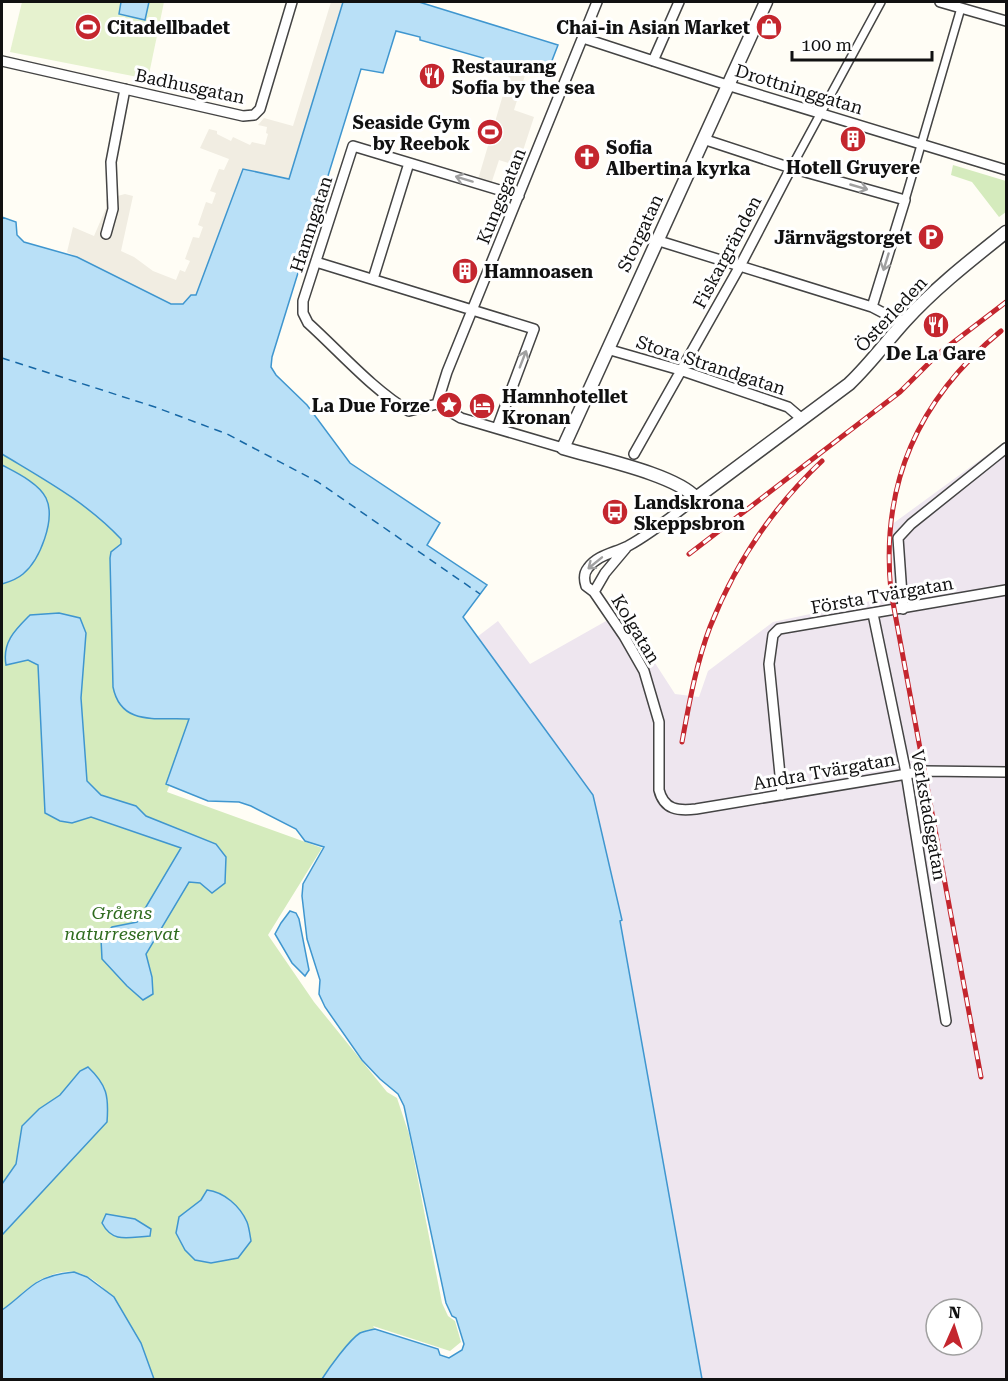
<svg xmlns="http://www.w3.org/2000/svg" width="1008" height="1381" font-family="'Roboto Serif',serif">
<rect width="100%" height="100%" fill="#fffdf5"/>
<path fill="#eee6ef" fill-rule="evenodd" d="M1006,441V1379H702L620,921L593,795L477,637L498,621L530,664L622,612L675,694L699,697L708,671L773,622L894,596L891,525ZM936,1309H972V1345H936Z"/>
<path fill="#d5ebbd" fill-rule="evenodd" d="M953,165L1006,181V212L999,217L972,182L951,175Z
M2,449L84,499L127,543L192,715L183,749L167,792L322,848L268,935L314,1002L387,1092L397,1098L409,1134L442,1303L448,1316L455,1321L461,1342L450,1351L373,1326L375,1329L367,1330L322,1379H154C142,1346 114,1278 74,1272C64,1270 47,1276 38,1281C25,1289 14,1301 2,1310ZM207,1190L195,1260L179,1218L201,1200Z"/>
<path fill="#e6f2cf" d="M22,2H164L148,79L10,52Z"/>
<path fill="#f1ede2" d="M331,2H343L289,179L243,170L196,295L183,304H171L67,252L73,227L94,236L106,208V199L125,194L133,196L121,251L134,257L153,271L176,280L180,270L185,272L190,261L185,259L193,237L199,238L203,227L198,225L206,202L212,204L216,193L210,191L219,169L224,170L229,159L200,148L209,129L217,131V134L231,141L233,137L250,145L252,142L265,145L268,134L266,133L267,127L258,125L264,118L293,126Z
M510,71L525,75L514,110L534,117L518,166L499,160L490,187L477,183Z"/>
<path fill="#b9e0f7" stroke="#3f96cf" stroke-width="1.5" d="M121,2H149L145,20L119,14Z
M343,2H419L558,45L546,76L420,40V37L396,31L383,73L361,69L272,357L271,367L276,375L307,405L350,463L440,523L427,545L487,585L463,617L593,795L622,920L620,921L702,1379H322C329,1368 349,1340 360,1333C365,1331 370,1330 375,1329L438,1349L440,1355L449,1358L462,1350L464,1344L456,1318L452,1316L446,1303L404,1106L398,1094L380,1079L362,1060L325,1007L319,994L320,980L307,939L302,896L303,884L324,847L305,841L296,829L251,806L239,802L208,801L166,784L189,719C158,717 121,727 113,687L110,558L111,552L121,544V539C86,502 45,480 2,454V217L16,222L17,235L24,242L77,257L171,304H183L191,295H196L243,169L289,179Z
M2,465C15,472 39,483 46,498C56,519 40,560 23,574C16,580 9,582 2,584Z
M59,613L80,618L86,633L81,698L87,781L101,795L136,806L146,816L216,844L226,857L225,883L212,893L200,883L189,882L146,954L152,977L153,994L143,1000L127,986L102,959L101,939L112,927L137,922L181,848L91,817L72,823L60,821L45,813L38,665L28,660L6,665C2,642 15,630 30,615Z
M290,911L296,913L299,919L309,970L305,976L292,963L275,934L281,923Z
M88,1067C107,1085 109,1096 107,1122L2,1235V1184L16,1164L22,1126L39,1109L60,1095L80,1071Z
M207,1190C224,1192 240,1206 247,1222C249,1227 250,1235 251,1241L238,1258L211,1263L195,1260L185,1250L176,1233L179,1217L201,1200Z
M106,1214L135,1219L151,1229L150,1236C129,1237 113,1244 102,1223Z
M74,1272L87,1277L114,1297L141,1343L154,1379H2V1310C14,1302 24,1291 36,1283C47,1276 62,1273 74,1272Z"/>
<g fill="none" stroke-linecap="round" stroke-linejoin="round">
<path stroke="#1768a6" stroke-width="1.5" stroke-dasharray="8 6" stroke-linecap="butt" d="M2,358L155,407L227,434L318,482L480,594"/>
<defs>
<path id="pedestrian" d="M791,168L881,2
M905,200L961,8"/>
<path id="minor" d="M940,2L1006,21
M583,38L727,85L1006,170
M2,61L243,116L254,115L260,109L292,2
M653,61L679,2
M703,139L791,168L905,200L872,307
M519,196L353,146L303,301V313L308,323C339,351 374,391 409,411L437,404L461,418L563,448
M106,234L113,209L111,162L125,89
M656,240L872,307L895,319L905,321
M316,262L534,329L497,428
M373,279L409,163
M607,349L680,370L788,407L802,419
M437,404L447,372L597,2
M634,454L740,266L791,168
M696,498C675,514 652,533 628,546C614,553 597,555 588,568C583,574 584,580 586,586L594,592L624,636L644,671L659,722V790C664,810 678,811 696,809L925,771L1006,772
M594,592L605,573L626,548
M903,609L898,538L911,524L1006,448
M873,614L906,773L946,1021
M782,795L769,664L773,635L779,629L1006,590"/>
<path id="tertiary" d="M766,2L563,448C595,458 675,474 696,498L849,384C870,364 886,342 905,321C935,288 971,260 1006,232"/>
</defs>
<use href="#pedestrian" stroke="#444" stroke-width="10"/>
<use href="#minor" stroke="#444" stroke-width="12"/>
<use href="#tertiary" stroke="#444" stroke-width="15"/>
<use href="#pedestrian" stroke="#fff" stroke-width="7"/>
<use href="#minor" stroke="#fff" stroke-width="9"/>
<use href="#tertiary" stroke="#fff" stroke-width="12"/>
<defs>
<path id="rail" d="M689,554L900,392L938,354L1006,302
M682,742C689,704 696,664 710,627C735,564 773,507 822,461
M981,1077L891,592C880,484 918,399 1001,331"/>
</defs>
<use href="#rail" stroke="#c4262e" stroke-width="5"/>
<use href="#rail" stroke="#fff" stroke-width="3" stroke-dasharray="9" stroke-linecap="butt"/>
</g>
<defs><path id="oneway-shaft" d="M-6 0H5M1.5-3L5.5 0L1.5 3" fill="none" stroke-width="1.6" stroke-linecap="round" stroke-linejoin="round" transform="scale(1.5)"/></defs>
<g stroke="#a0a0a0">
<use href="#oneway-shaft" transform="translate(464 179) rotate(-163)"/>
<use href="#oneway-shaft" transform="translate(859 187) rotate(16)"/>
<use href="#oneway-shaft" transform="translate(886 262) rotate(107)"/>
<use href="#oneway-shaft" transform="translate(523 359) rotate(-69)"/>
<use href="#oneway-shaft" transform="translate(595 563) rotate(141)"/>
</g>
<defs>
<symbol id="stadium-disc" viewBox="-11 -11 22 22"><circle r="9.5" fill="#c4262e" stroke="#fff"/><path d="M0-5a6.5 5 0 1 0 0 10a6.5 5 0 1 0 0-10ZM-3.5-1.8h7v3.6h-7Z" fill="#fff"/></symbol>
<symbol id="shop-disc" viewBox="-11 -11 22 22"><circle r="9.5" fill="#c4262e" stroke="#fff"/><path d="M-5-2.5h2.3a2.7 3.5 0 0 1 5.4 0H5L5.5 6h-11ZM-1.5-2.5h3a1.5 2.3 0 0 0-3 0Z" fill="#fff"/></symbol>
<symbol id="restaurant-disc" viewBox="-11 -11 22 22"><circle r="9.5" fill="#c4262e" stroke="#fff"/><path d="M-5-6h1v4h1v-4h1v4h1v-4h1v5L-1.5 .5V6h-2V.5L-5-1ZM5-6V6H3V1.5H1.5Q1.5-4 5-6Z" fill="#fff"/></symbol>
<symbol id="building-disc" viewBox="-11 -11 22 22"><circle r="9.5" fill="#c4262e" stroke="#fff"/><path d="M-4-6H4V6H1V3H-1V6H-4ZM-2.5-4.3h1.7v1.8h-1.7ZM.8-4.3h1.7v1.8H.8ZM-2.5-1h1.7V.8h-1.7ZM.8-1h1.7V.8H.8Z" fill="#fff"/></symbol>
<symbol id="church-disc" viewBox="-11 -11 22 22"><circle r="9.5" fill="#c4262e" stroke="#fff"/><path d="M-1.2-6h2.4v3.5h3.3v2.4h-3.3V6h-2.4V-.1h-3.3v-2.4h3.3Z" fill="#fff"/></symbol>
<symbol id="parking-disc" viewBox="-11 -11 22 22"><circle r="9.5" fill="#c4262e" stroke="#fff"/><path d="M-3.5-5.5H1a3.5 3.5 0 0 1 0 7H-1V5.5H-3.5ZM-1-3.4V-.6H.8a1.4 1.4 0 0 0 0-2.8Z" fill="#fff"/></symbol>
<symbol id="sight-disc" viewBox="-11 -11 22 22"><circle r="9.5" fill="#c4262e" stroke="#fff"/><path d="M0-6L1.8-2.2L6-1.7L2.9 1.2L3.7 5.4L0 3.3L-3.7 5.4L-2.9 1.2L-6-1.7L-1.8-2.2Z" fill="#fff"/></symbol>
<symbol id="hotel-disc" viewBox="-11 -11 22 22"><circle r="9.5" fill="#c4262e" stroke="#fff"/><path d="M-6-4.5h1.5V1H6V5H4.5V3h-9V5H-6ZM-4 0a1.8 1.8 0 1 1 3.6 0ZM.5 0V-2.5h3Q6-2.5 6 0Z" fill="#fff"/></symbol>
<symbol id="bus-disc" viewBox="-11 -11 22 22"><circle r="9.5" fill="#c4262e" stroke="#fff"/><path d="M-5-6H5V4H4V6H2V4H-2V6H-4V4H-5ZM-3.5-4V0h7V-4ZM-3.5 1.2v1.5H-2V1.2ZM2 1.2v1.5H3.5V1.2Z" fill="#fff"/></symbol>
</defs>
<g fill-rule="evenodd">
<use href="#stadium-disc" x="73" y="12" width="30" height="30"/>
<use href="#shop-disc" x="754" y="12" width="30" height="30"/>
<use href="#restaurant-disc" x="417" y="61" width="30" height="30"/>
<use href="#stadium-disc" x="475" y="117" width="30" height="30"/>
<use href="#building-disc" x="838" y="124" width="30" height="30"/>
<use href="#church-disc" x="572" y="142" width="30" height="30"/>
<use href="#parking-disc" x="916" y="222" width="30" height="30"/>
<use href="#building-disc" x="450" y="256" width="30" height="30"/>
<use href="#restaurant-disc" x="921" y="310" width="30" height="30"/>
<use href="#sight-disc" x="434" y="390" width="30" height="30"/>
<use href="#hotel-disc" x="467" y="391" width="30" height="30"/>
<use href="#bus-disc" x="600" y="497" width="30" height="30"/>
</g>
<g text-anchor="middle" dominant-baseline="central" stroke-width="6" stroke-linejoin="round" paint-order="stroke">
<g font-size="18" font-weight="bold" fill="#111" stroke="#fff" text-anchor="start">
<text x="107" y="27">Citadellbadet</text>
<text x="750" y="27" text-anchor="end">Chai-in Asian Market</text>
<text x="452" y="66">Restaurang<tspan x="452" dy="21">Sofia by the sea</tspan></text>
<text x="470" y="122" text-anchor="end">Seaside Gym<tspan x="470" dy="21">by Reebok</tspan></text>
<text x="606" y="147">Sofia<tspan x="606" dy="21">Albertina kyrka</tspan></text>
<text x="853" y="167" text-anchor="middle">Hotell Gruyere</text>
<text x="912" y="237" text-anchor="end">Järnvägstorget</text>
<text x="484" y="271">Hamnoasen</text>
<text x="936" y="353" text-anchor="middle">De La Gare</text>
<text x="502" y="396">Hamnhotellet<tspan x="502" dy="21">Kronan</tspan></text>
<text x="430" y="405" text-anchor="end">La Due Forze</text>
<text x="634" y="502">Landskrona<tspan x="634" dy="21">Skeppsbron</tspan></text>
</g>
<g font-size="18" fill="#111" stroke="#fff">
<text transform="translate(190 86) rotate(12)">Badhusgatan</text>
<text transform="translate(799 89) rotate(17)">Drottninggatan</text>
<text transform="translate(501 196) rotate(-68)">Kungsgatan</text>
<text transform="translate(311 224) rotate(-72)">Hamngatan</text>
<text transform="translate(640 233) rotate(-65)">Storgatan</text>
<text transform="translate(727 252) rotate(-62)">Fiskargränden</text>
<text transform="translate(891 314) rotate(-47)">Österleden</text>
<text transform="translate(711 365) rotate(18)">Stora Strandgatan</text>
<text transform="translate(882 595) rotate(-10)">Första Tvärgatan</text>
<text transform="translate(636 629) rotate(59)">Kolgatan</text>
<text transform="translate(824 771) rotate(-10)">Andra Tvärgatan</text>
<text transform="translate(929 815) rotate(80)">Verkstadsgatan</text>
</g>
<g font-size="18" font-style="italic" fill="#2f6b1f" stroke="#fff">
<text x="122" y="912">Gråens<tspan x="122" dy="21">naturreservat</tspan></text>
</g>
</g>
<rect width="1008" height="1381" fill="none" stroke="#111111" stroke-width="6"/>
<g transform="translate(954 1327) rotate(3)"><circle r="28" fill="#ffffff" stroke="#a0a0a0" stroke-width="1.5"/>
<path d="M0-4.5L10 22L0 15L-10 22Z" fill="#c4262e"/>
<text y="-9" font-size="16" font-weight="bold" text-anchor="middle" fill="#111111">N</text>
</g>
<path d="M792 51v9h140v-9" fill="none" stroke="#111111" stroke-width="3"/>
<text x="801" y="51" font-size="18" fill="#111111" stroke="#ffffff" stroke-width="4.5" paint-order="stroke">100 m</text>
</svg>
